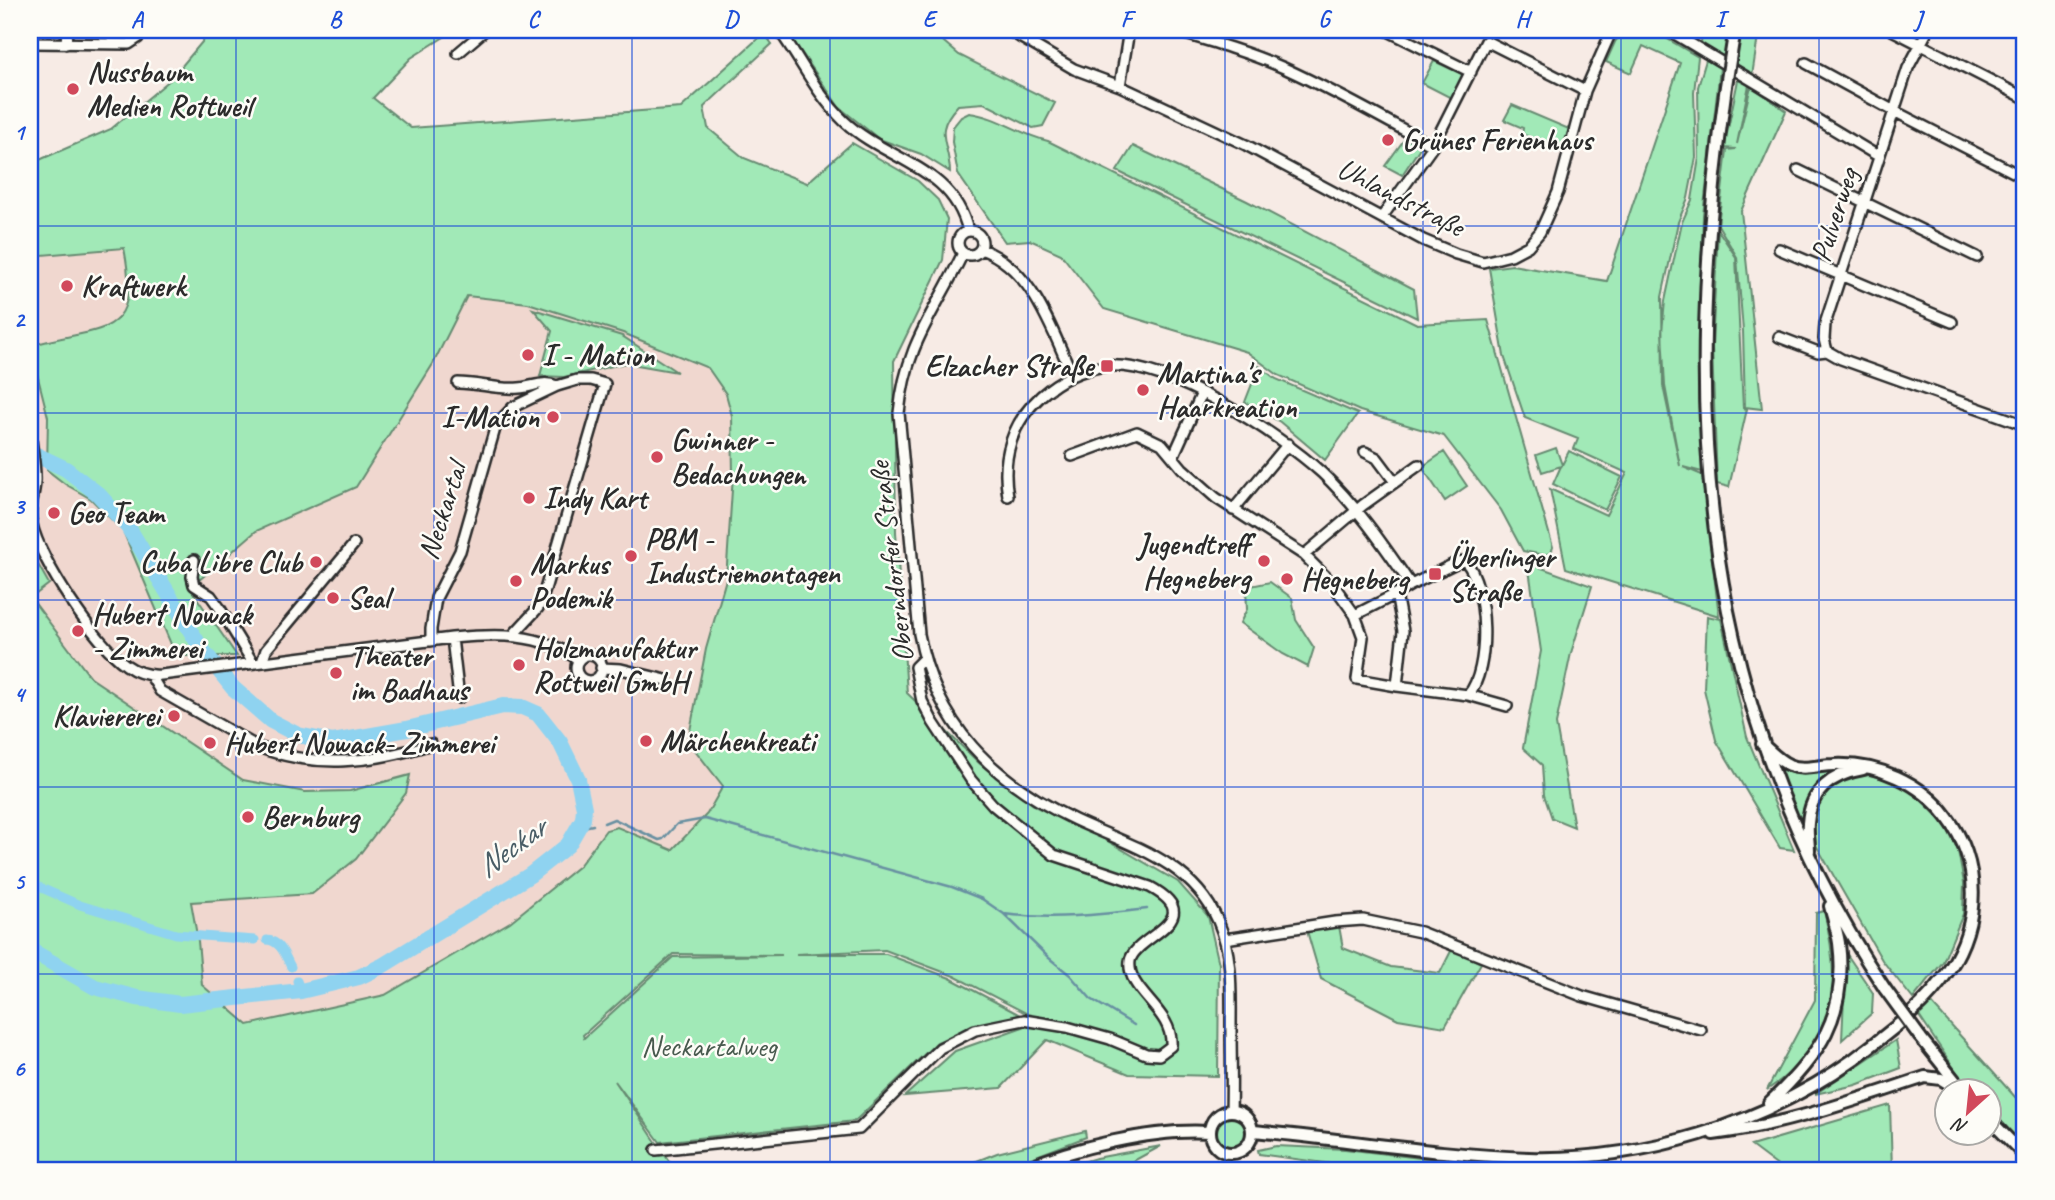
<svg xmlns="http://www.w3.org/2000/svg" width="2055" height="1200" font-family="Caveat,sans-serif">
<rect width="100%" height="100%" fill="#f7ebe5"/>
<filter id="ink" filterUnits="userSpaceOnUse"><feTurbulence type="fractalNoise" baseFrequency=".0143" numOctaves="2"/><feDisplacementMap in="SourceGraphic" scale="14" xChannelSelector="R" yChannelSelector="G"/><feConvolveMatrix kernelMatrix="1 2 1 2 8 2 1 2 1" color-interpolation-filters="sRGB"/></filter>
<g filter="url(#ink)">
<path fill="#f0d7cf" d="M125,248L130,275L128,300L116,322L103,330L55,338L30,346V256Z
M467,296L528,303L623,333L708,368L726,394L732,416L733,475L726,579L706,649L723,786L707,814L671,850L617,827L579,866L510,922L385,995L248,1025L202,985L198,941L191,901L312,894L409,775L350,791L305,792L243,780L91,678L31,598L49,584L30,550V348L48,417V470L65,484L91,499L123,531L177,656L236,655L189,588L256,531L356,487L433,364Z"/>
<path fill="#a1e9b7" stroke="#668a71" stroke-width="2" fill-rule="evenodd" d="M212,30H455L411,58L373,98L411,128L681,108L764,33L772,44L704,107L708,128L744,158L807,183L852,143L918,181L938,200L947,219L943,260L894,361L896,532L907,693L979,763L1036,807L1104,839L1178,882L1208,916L1219,964L1218,1076L1129,1074L1047,1040L1001,1088L905,1096L955,1051L1023,1027L1026,1013L954,976L885,950L796,954H886L950,978L1022,1016L970,1028L937,1042L855,1121L660,1142L615,1081L675,1170H30V550L49,584L31,598L91,678L243,780L305,792L350,791L410,775L406,793L356,859L312,894L191,902L198,941L202,985L248,1025L385,995L510,922L579,866L606,830L617,827L672,850L707,814L723,786L688,741L706,649L726,579L733,475L732,416L726,394L708,368L623,333L528,303L467,296L433,364L356,487L256,531L190,588L237,656H176L123,531L91,499L65,484L47,470L48,417L30,346C97,325 143,343 124,248L30,256V164L111,129L171,79ZM673,954L782,955L673,957L584,1038L583,1035Z
M786,30H930L959,55L1055,103L1043,126L1033,128L984,103L958,105C932,133 949,140 950,172L921,154L879,139L839,107Z
M1624,30H1652L1698,57L1694,92L1696,157L1688,198L1678,222L1662,297L1663,386L1680,466L1665,386L1662,332L1665,301L1682,222L1692,200L1699,158L1698,87L1706,60L1720,68L1703,215L1698,394L1702,472L1683,467L1702,475L1719,616L1566,568L1550,489L1606,515L1627,473L1574,449L1578,439L1525,418L1504,356L1489,268L1512,265L1607,281L1680,63L1643,46L1631,73L1606,62L1615,42Z
M1702,30H1733L1727,61L1701,45Z
M1739,30H1759L1752,76L1732,64Z
M1434,61L1464,75L1453,99L1422,83Z
M1738,80L1749,85L1737,144L1751,86L1786,111L1741,211L1762,409L1745,407L1743,331L1737,257L1718,225L1727,150L1736,149L1724,148Z
M1512,105L1569,129L1561,151L1522,134L1523,128L1504,120Z
M969,113C997,116 1020,135 1048,141L1417,324L1488,320L1553,547L1551,553L1544,555L1523,551L1501,510L1444,436L1360,411L1278,375L1247,352L1104,309L1061,254L1030,240L1005,242L958,174L952,142L953,127L961,117Z
M1406,137L1421,146L1402,175L1385,166Z
M1133,146L1247,201L1414,289L1417,318L1117,171Z
M1718,230L1736,257L1743,408L1747,409L1729,487L1717,484L1712,347Z
M533,309L622,336L677,372L626,363L564,377L540,376L552,331Z
M1259,366L1276,379L1358,414L1325,460L1280,422L1245,402Z
M1556,448L1562,465L1569,451L1622,477L1605,510L1553,484L1561,466L1542,472L1536,455Z
M1444,452L1467,486L1445,501L1422,467Z
M1528,563L1592,586L1571,653L1556,724L1574,827L1552,818L1544,795L1542,765L1523,748L1541,651Z
M1270,582L1292,598L1296,620L1314,648L1308,667L1283,654L1240,623L1247,609L1246,587Z
M1707,616L1721,619L1747,737L1794,850L1780,848L1716,740L1704,689Z
M1776,762L1839,768C1813,784 1806,794 1801,825Z
M1870,775L1896,782L1920,799L1945,824L1958,851L1964,883L1963,914L1943,962L1913,999L1882,960L1816,845L1813,819L1822,798L1843,779Z
M1824,911C1843,988 1836,1044 1767,1090L1815,1000L1816,913Z
M1339,926L1343,948L1391,967L1440,973L1452,949L1481,963L1445,1027L1398,1019L1321,979L1307,931Z
M1846,953L1873,993L1872,1013L1842,1040Z
M1930,1002L2025,1108V1147L1989,1108L1988,1092L1973,1091L1960,1077L1917,1013Z
M1896,1040L1901,1068L1856,1085L1815,1094Z
M1890,1105L1892,1170H1783L1751,1146Z
M1214 1131a17 17 0 1 1 34 0a17 17 0 1 1-34 0Z
M1085,1131L1086,1137L1000,1170H954L997,1153Z
M1161,1146L1117,1170H1056L1096,1158Z
M1276,1146L1345,1149L1437,1160L1542,1165L1545,1170H1377L1259,1154L1258,1150Z"/>
<g fill="none" stroke-linecap="round" stroke-linejoin="round">
<path stroke="#6790a1" stroke-width="2.5" d="M604,823L614,819L659,840L663,839L677,824L705,819L952,887L982,899L1004,914L1049,958L1070,975L1091,999L1134,1025
M578,828L593,825
M1004,914C1052,920 1099,915 1147,909"/>
<path stroke="#8fd3f0" stroke-width="9" d="M30,883L80,905L176,934L255,940
M267,940C281,941 285,956 291,967
M297,981L301,991"/>
<path stroke="#8fd3f0" stroke-width="16" d="M30,452L66,469L98,494L128,527L201,648L233,688L271,721L298,735L333,742L407,729L503,706L522,707L538,714L560,742L578,779L584,808L583,819L568,845L530,875L382,966L359,977L301,991L180,1004L137,998L95,987L30,950"/>
<defs>
<path id="minor" d="M779,30C801,60 816,94 844,121C886,161 953,166 968,231
M1008,30L1074,69L1120,86L1246,145L1423,240L1456,254L1483,262L1511,255L1528,246L1540,232L1558,192L1585,91L1612,30
M1171,30C1209,41 1248,52 1284,68C1335,91 1384,119 1433,146
M1386,30L1471,72
M1668,30L1878,156
M1892,30L2025,98
M1928,30L1908,68L1825,324L1824,339L1827,351L1841,359L2025,425
M30,43L129,44L138,38L145,30
M66,44L67,30
M458,53L485,30
M1806,63L1894,111L2025,178
M1120,86L1129,30
M1798,170L1977,257
M1382,217L1433,146L1486,41L1585,91
M958 243a12 12 0 1 1 24 0a12 12 0 1 1-24 0Z
M981,249C1032,268 1051,328 1072,374
M1779,249L1952,322
M963,253C935,313 906,342 899,413L919,634C936,725 993,781 1075,820C1131,846 1191,861 1218,921C1233,955 1231,990 1231,1026C1231,1054 1232,1082 1231,1111
M1779,337L1818,352L1827,351
M458,383C478,383 499,390 519,388C534,387 542,380 557,386
M30,429C31,446 36,465 35,482C34,497 28,509 32,524C39,559 96,645 126,665C137,673 148,676 161,675L452,638C497,634 539,632 579,660
M1365,452L1377,458L1395,482
M1072,456L1137,432L1162,444L1182,468L1216,498L1304,555L1332,583L1355,615
M1173,457L1202,393
M1008,496C1001,458 1012,422 1041,396C1060,379 1081,369 1107,366C1168,361 1278,433 1322,473C1357,506 1384,546 1411,585L1458,562L1465,561C1488,585 1491,670 1468,695L1507,706
M1233,510L1288,444
M1304,555L1363,505L1419,465
M194,560L192,577L194,585L211,596L219,607L253,663
M1411,585L1396,594L1403,631L1397,686L1468,695
M1396,594L1355,615L1363,637L1357,679L1397,686
M452,638L459,698
M431,641V629L436,598L460,551L496,425L513,407L557,386L577,380H591L605,384L544,593L538,608L513,635
M576 668a13 13 0 1 1 26 0a13 13 0 1 1-26 0Z
M262,662L266,650L354,544
M601,668L621,669L666,680
M151,676L160,691L258,747C316,769 372,763 431,744
M1225,939L1335,922L1363,920L1420,932L1582,996L1701,1030
M656,1150L859,1129L940,1048L975,1030L1009,1023L1024,1020L1067,1027L1110,1039L1146,1054L1159,1055L1171,1046C1174,1010 1126,992 1130,961C1134,936 1211,920 1150,887L1054,855L993,805L971,780L933,722L922,701L915,667L923,659"/>
<path id="major" d="M1733,41L1736,30
M1726,86C1680,411 1698,708 1885,989
M1809,851C1809,841 1807,832 1808,823C1810,790 1833,774 1863,769
M1920,1037L1960,1087
M1769,1103C1819,1056 1848,1016 1839,943C1837,930 1833,918 1830,906
M1210 1132a21 21 0 1 1 42 0a21 21 0 1 1-42 0Z
M1988,1118L2025,1156
M1253,1131C1345,1139 1436,1155 1529,1158C1642,1161 1762,1125 1854,1059C1888,1033 1925,1007 1949,970C1980,923 1982,863 1947,817C1921,782 1877,763 1834,765C1819,765 1803,771 1789,765C1779,761 1770,751 1762,744
M1713,1134C1787,1125 1855,1100 1925,1077L1941,1079L1962,1092
M1021,1170C1072,1148 1154,1128 1210,1132"/>
</defs>
<use href="#minor" stroke="#2b2b2b" stroke-width="14"/>
<use href="#major" stroke="#2b2b2b" stroke-width="16"/>
<use href="#minor" stroke="#fdfcf7" stroke-width="9"/>
<use href="#major" stroke="#fdfcf7" stroke-width="10"/>
<defs>
<path id="major-bridge" d="M1726,86L1733,41
M1885,989L1920,1037"/>
</defs>
<use href="#major-bridge" stroke="#2b2b2b" stroke-width="16" stroke-linecap="butt"/>
<use href="#major-bridge" stroke="#fdfcf7" stroke-width="10"/>
</g>
</g>
<path fill="none" stroke="#1d4ed8" stroke-width="2" stroke-opacity="0.55" d="M236,30V1170M434,30V1170M632,30V1170M830,30V1170M1028,30V1170M1225,30V1170M1423,30V1170M1621,30V1170M1819,30V1170M30,226H2025M30,413H2025M30,600H2025M30,787H2025M30,974H2025"/>
<g fill="#d1495b" stroke="#fdfcf7" stroke-width="2.5">
<circle cx="73" cy="89" r="7"/>
<circle cx="1388" cy="140" r="7"/>
<circle cx="67" cy="286" r="7"/>
<circle cx="528" cy="355" r="7"/>
<rect x="1100" y="359" width="14" height="14" rx="3.5"/>
<circle cx="1143" cy="390" r="7"/>
<circle cx="553" cy="417" r="7"/>
<circle cx="657" cy="457" r="7"/>
<circle cx="529" cy="498" r="7"/>
<circle cx="54" cy="513" r="7"/>
<circle cx="631" cy="556" r="7"/>
<circle cx="1264" cy="561" r="7"/>
<circle cx="316" cy="562" r="7"/>
<rect x="1428" y="567" width="14" height="14" rx="3.5"/>
<circle cx="1287" cy="579" r="7"/>
<circle cx="516" cy="581" r="7"/>
<circle cx="333" cy="598" r="7"/>
<circle cx="78" cy="631" r="7"/>
<circle cx="519" cy="665" r="7"/>
<circle cx="336" cy="673" r="7"/>
<circle cx="174" cy="716" r="7"/>
<circle cx="646" cy="741" r="7"/>
<circle cx="210" cy="743" r="7"/>
<circle cx="248" cy="817" r="7"/>
</g>
<g text-anchor="middle" dominant-baseline="central" stroke-width="5" stroke-linejoin="round" paint-order="stroke">
<g font-size="30" font-weight="bold" fill="#2b2b2b" stroke="#fdfcf7" text-anchor="start">
<text x="87" y="72">Nussbaum<tspan x="87" dy="34">Medien Rottweil</tspan></text>
<text x="1402" y="140">Grünes Ferienhaus</text>
<text x="81" y="286">Kraftwerk</text>
<text x="542" y="355">I - Mation</text>
<text x="1093" y="366" text-anchor="end">Elzacher Straße</text>
<text x="1157" y="373">Martina's<tspan x="1157" dy="34">Haarkreation</tspan></text>
<text x="539" y="417" text-anchor="end">I-Mation</text>
<text x="671" y="440">Gwinner -<tspan x="671" dy="34">Bedachungen</tspan></text>
<text x="543" y="498">Indy Kart</text>
<text x="68" y="513">Geo Team</text>
<text x="645" y="539">PBM -<tspan x="645" dy="34">Industriemontagen</tspan></text>
<text x="1250" y="544" text-anchor="end">Jugendtreff<tspan x="1250" dy="34">Hegneberg</tspan></text>
<text x="1449" y="557">Überlinger<tspan x="1449" dy="34">Straße</tspan></text>
<text x="302" y="562" text-anchor="end">Cuba Libre Club</text>
<text x="530" y="564">Markus<tspan x="530" dy="34">Podemik</tspan></text>
<text x="1301" y="579">Hegneberg</text>
<text x="347" y="598">Seal</text>
<text x="92" y="614">Hubert Nowack<tspan x="92" dy="34">- Zimmerei</tspan></text>
<text x="533" y="648">Holzmanufaktur<tspan x="533" dy="34">Rottweil GmbH</tspan></text>
<text x="350" y="656">Theater<tspan x="350" dy="34">im Badhaus</tspan></text>
<text x="160" y="716" text-anchor="end">Klaviererei</text>
<text x="660" y="741">Märchenkreati</text>
<text x="224" y="743">Hubert Nowack- Zimmerei</text>
<text x="262" y="817">Bernburg</text>
</g>
<g font-size="30" fill="#2b2b2b" stroke="#fdfcf7">
<text transform="translate(1401 197) rotate(27)">Uhlandstraße</text>
<text transform="translate(1834 215) rotate(-72)">Pulverweg</text>
<text transform="translate(442 511) rotate(-72)">Neckartal</text>
<text transform="translate(891 562) rotate(-97)">Oberndorfer Straße</text>
</g>
<g font-size="30" fill="#485a4e" stroke="#fdfcf7">
<text x="709" y="1046">Neckartalweg</text>
</g>
<g font-size="32" font-style="italic" fill="#495d66" stroke="#fdfcf7">
<text transform="translate(511 847) rotate(-36)">Neckar</text>
</g>
</g>
<rect width="2055" height="1200" fill="none" stroke="#fdfcf7" stroke-width="77"/>
<g transform="translate(1968 1112) rotate(207)"><circle r="33" fill="#fdfcf7" stroke="#a9a8a5" stroke-width="2"/>
<path d="M0-5L12 26L0 18L-12 26Z" fill="#d1495b"/>
<text y="-10" font-size="19" font-weight="bold" text-anchor="middle" fill="#2b2b2b">N</text>
</g>
<rect x="38" y="38" width="1978" height="1124" fill="none" stroke="#1d4ed8" stroke-width="2.5"/>
<g font-size="23" text-anchor="middle" font-weight="bold" fill="#1d4ed8">
<text x="137" y="27">A</text>
<text x="335" y="27">B</text>
<text x="533" y="27">C</text>
<text x="731" y="27">D</text>
<text x="929" y="27">E</text>
<text x="1126" y="27">F</text>
<text x="1324" y="27">G</text>
<text x="1522" y="27">H</text>
<text x="1720" y="27">I</text>
<text x="1918" y="27">J</text>
<text x="19" y="140">1</text>
<text x="19" y="327">2</text>
<text x="19" y="514">3</text>
<text x="19" y="702">4</text>
<text x="19" y="889">5</text>
<text x="19" y="1076">6</text>
</g>
</svg>
